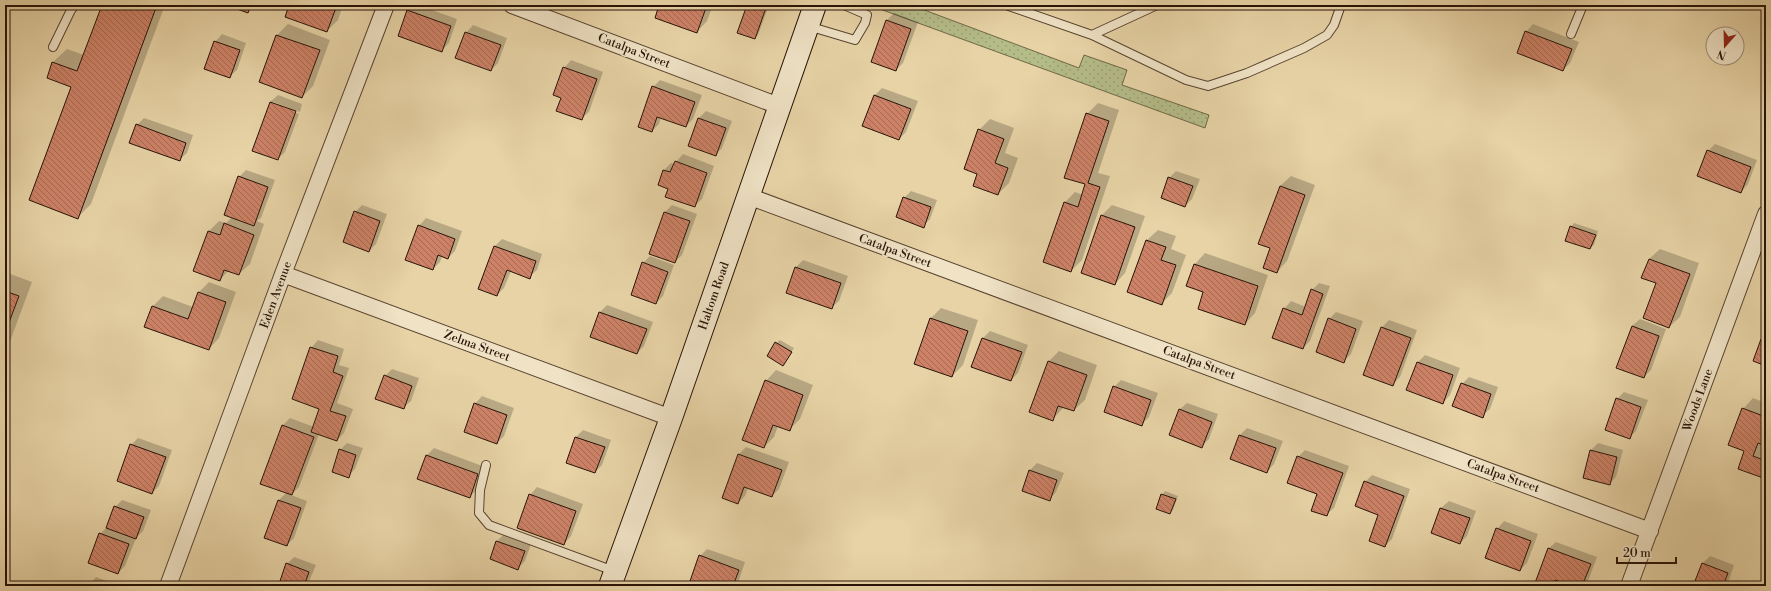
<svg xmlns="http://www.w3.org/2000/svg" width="1771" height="591" font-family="'Libre Bodoni',serif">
<defs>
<pattern id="grass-dots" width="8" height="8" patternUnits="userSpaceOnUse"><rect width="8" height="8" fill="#b4bc88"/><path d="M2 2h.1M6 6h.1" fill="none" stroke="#9ba174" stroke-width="1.8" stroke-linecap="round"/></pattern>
<pattern id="building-back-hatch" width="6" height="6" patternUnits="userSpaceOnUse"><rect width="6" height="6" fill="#cd8267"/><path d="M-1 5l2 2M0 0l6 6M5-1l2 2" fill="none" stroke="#a66953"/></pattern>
</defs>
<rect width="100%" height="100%" fill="#e7d3a6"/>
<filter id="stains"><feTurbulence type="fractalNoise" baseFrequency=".005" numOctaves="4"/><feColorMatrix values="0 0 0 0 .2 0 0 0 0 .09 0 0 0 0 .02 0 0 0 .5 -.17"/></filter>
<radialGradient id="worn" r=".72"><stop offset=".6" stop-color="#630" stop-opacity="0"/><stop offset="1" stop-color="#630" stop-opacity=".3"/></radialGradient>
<path fill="url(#grass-dots)" stroke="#6e6848" d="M869,5H911L1079,68L1084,55L1127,70L1122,85L1209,115L1205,128Z"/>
<path fill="#0003" d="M103,5H165L91,204L78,217L72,86L48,77L53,62L67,49L84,55Z
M228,5H254L247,12Z
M290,5H343L338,20L327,31Z
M414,5H418L457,19L449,43L441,51L408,11Z
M660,5H713L707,21L697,32Z
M748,5H769L758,35L755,38Z
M894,13L918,22L903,63L896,70L872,61L887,20Z
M288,24L330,40L313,86L302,97L260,82L277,35Z
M1533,24L1579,42L1570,63L1563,70L1526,32Z
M473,25L507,38L498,63L491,70L466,33Z
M222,34L246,43L237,70L229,77L215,42Z
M571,60L603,72L589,112L581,119L562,97L564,68Z
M660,80L702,95L693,119L686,126L661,117L659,124L652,131L653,87Z
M882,88L918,101L906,132L899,139L863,126L875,95Z
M278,95L302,104L300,112L273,102V104L299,114L285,152L278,159L270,102Z
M1098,103L1119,110L1098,173L1110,176L1082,260L1071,271L1065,202L1075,192L1083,195L1087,184V114Z
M706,111L732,121L722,148L715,155L689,146L699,118Z
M144,118L193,135L187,153L179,160L137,125Z
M990,119L1014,128L1005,153L1018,158L1009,183L998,194L978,174L979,130Z
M1715,144L1757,160L1748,184L1741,192L1708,151Z
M683,154L714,166L702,199L694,206L669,188L664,170L671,163L674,164Z
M246,170L275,180L261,218L257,221L264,224L250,264L239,274L229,270L220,280L209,231L219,221L226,223L232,217L239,177Z
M1176,171L1200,179L1192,199L1185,206L1169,178Z
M1291,176L1315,185L1287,261L1277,272L1272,247L1280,186Z
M911,191L937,200L930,219L923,226L904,198Z
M362,205L387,214L376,244L369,251L355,212Z
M672,205L697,214L682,255L675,262L650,253L665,212Z
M1112,205L1145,216L1125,273L1115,284L1101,216Z
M426,218L462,231L455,251L448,258L442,256L440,262L433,269L419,226Z
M1574,223L1598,231L1594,245L1590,248L1571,227Z
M1158,230L1176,236L1171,249L1186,255L1172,293L1162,303L1128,291L1147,240Z
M502,239L542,254L537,270L529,277L511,271L504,288L497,295L495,246Z
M1660,249L1699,263L1680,317L1669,327L1649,259Z
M1205,253L1268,275L1255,313L1245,324L1205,292L1187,286L1195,264Z
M650,256L674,265L663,296L656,303L643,263Z
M803,260L848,276L839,301L831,308L787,292L796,267Z
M5,272L32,282L5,355Z
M209,282L236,292L219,338L209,349L153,306L163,296L193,307L199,292Z
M1319,283L1330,286L1310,341L1303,348L1284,309L1291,301L1306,307L1312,290Z
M607,305L653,322L644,346L637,353L591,337L600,312Z
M941,308L978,320L963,365L952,376L930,319Z
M1336,312L1363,321L1351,354L1344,361L1329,319Z
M1640,319L1666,329L1651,370L1644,377L1632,326Z
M1389,320L1417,330L1400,377L1393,384L1365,374L1382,327Z
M990,331L1028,345L1018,373L1011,380L983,338Z
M1766,335V365L1754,361L1762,339Z
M318,340L344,349L339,365L349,368L337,403L353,409L344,433L337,440L319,434L299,487L291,495L307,501L294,538L287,545L266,537L279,500L287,492L282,426L290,418L314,427L320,408L311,348Z
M780,340L794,348L783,365L776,343Z
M1059,351L1097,365L1085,400L1074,410L1064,407L1053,419L1049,361Z
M1425,355L1460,368L1450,395L1443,403L1408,390L1418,362Z
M392,369L419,378L411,401L403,408L385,376Z
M776,370L813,385L800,419L789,430L778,426L774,437L764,447L766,381Z
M1469,377L1498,387L1490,409L1482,416L1462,384Z
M1121,380L1158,393L1149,417L1142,424L1114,387Z
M1624,392L1648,400L1636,431L1629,438L1617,399Z
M482,396L514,408L504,436L497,443L475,404Z
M1753,398L1766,403V478L1745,450L1743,409Z
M1187,403L1218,414L1209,439L1202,446L1179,410Z
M1247,428L1283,441L1274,464L1267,472L1232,459L1240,435Z
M583,430L611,440L602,465L595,472L567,462L576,437Z
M138,438L172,450L159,486L152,493L131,445Z
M347,443L363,448L355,469L348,476L340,450Z
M1598,443L1623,450L1616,477L1609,484L1591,450Z
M746,447L789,462L779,489L772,496L748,488L745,496L738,503L724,498L739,454Z
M434,448L485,467L477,490L469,497L419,478L427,455Z
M1305,450L1349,466L1334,508L1326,515L1319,494L1298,457Z
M1037,463L1064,473L1056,492L1049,500L1023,490L1030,470Z
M1372,475L1410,489L1392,539L1385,546L1380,514L1365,482Z
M537,487L583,504L571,536L564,544L530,495Z
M1165,491L1178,496L1173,510L1170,513L1162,495Z
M122,500L151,510L143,531L136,538L125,566L118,573L100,534L108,526L115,507Z
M1449,501L1476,511L1467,536L1460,543L1433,533L1441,508Z
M1504,521L1538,534L1527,563L1520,570L1497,529Z
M504,534L531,544L525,561L518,568L491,559L497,541Z
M1556,542L1597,557L1588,581L1583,586H1574L1558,581L1553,586H1545L1548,549Z
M707,549L745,562L737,586H696L700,556Z
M1710,556L1734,565L1727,586H1694L1702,564Z
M294,557L316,565L307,586H287V564Z
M96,577L121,586H98L91,583L92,586H88Z
M499,581L512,586H494Z"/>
<path fill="url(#building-back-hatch)" stroke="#281307" d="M102,5H157L78,219L29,200L71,87L47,78L52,62L77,71Z
M226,5H251L248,13Z
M289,5H337L327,32L285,17Z
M659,5H707L697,33L655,18Z
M747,5H767L755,39L737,33Z
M407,10L451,26L442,52L398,36Z
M886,20L911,29L896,71L871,62Z
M1525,31L1572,49L1563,71L1517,53Z
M465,32L501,45L491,71L455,58Z
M276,35L320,50L302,98L259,82Z
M214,41L240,50L230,78L204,69Z
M563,67L597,79L582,120L556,111L561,98L553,95Z
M652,86L695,102L686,127L657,117L652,132L638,127Z
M874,95L911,109L899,140L862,126Z
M270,102L296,111L278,160L252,151Z
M1086,113L1109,121L1088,183L1100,187L1071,272L1043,262L1064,202L1078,207L1085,184L1064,178Z
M698,118L726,128L716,156L688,146Z
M136,124L186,143L180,161L129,143Z
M978,129L1004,139L995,163L1008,168L998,195L973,186L977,174L964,169Z
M1707,150L1751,167L1741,193L1697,176Z
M675,161L707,173L695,207L665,197L668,189L658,185L663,170L670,172Z
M238,176L268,187L254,226L224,215Z
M1168,177L1193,186L1185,207L1161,198Z
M1280,186L1305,195L1277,273L1263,268L1270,248L1258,244Z
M903,197L931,207L924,228L896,217Z
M354,211L380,221L369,252L343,242Z
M664,212L690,221L675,263L649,254Z
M1101,215L1135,227L1115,285L1081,273Z
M224,223L254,235L239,275L224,270L220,281L193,271L208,231L220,235Z
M418,225L455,239L448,259L438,255L433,270L405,260Z
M1570,226L1596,235L1590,249L1565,241Z
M1146,240L1166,247L1161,260L1176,265L1162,305L1127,292Z
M494,246L536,261L530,279L507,270L497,296L478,289Z
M1649,259L1690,274L1669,328L1643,318L1656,283L1641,278Z
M642,262L668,272L656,304L631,295Z
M1194,264L1258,286L1245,325L1198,309L1203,292L1186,286Z
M795,267L841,283L832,309L786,293Z
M1311,289L1323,294L1303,349L1272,338L1283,308L1302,315Z
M5,291L19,296L5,333Z
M198,292L226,302L209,350L144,327L152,306L188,319Z
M599,312L647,329L637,354L590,337Z
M930,318L968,331L952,377L914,364Z
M1328,318L1356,329L1344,363L1316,352Z
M1632,326L1659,336L1644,378L1616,368Z
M1381,327L1411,338L1393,386L1363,375Z
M982,338L1022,352L1011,381L971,367Z
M1761,339L1766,340V366L1753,361Z
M775,342L792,352L783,366L767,356Z
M310,347L338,356L333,372L343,376L330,411L346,416L337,441L311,432L319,409L292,399Z
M1048,361L1087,375L1074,411L1058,406L1053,421L1029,412Z
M1417,362L1453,375L1443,404L1406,390Z
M384,375L412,386L404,409L375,399Z
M765,380L803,395L790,431L773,425L764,448L742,440Z
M1461,383L1491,394L1483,418L1452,406Z
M1113,386L1151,400L1142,426L1104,412Z
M1616,398L1641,407L1630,439L1605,430Z
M474,403L507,415L497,444L464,432Z
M1742,408L1766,417V446L1758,443L1753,456L1766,461V479L1738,469L1744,451L1728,445Z
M1179,409L1212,422L1202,448L1169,435Z
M282,425L314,437L292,495L260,484Z
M1239,435L1276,448L1267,473L1230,459Z
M575,437L605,447L595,473L566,463Z
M130,444L166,457L152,494L117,481Z
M339,449L356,455L349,478L332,472Z
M1590,450L1617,457L1610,485L1583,478Z
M738,454L782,470L772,497L744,487L738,504L722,498Z
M426,455L478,474L470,498L417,479Z
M1297,456L1343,473L1327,516L1311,511L1317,494L1287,483Z
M1029,470L1057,480L1050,501L1022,491Z
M1364,481L1404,496L1385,547L1369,541L1378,515L1355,506Z
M529,494L576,511L564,545L517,528Z
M1161,494L1176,499L1170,514L1156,509Z
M278,500L301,508L287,546L264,538Z
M114,506L144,517L136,539L106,528Z
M1440,508L1470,518L1460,544L1431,533Z
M1496,528L1531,541L1520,571L1485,558Z
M99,533L129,544L118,574L88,563Z
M496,541L525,551L518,570L490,559Z
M1548,548L1591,564L1582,586H1571L1555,580L1553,586H1542L1535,583Z
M699,555L739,570L733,586H693L689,584Z
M286,563L309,572L304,586H284L279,584Z
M1702,563L1728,573L1723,586H1693Z"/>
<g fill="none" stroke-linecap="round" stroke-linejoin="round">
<defs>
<path id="service" d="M1006,5L1092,35L1157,5
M808,26L855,40L865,23L867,15L844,5
M1571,34L1583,5
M1092,35L1186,80L1208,86L1247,73L1304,48L1327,35L1334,25L1341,5
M53,47L71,10L75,5
M486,465L480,490L479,513L489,525L614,571"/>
<path id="minor" d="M512,5L779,106
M748,196L1650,531
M283,274L671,418
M168,586L283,274L386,5
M1629,586L1766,214"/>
<path id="secondary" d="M610,586L671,418L815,5"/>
</defs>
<use href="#service" stroke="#58432f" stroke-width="10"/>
<use href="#minor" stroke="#58432f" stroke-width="18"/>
<use href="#secondary" stroke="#281307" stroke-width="24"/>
<use href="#service" stroke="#efe2c5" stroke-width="8"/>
<use href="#minor" stroke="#efe2c5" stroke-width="16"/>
<use href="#secondary" stroke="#efe2c5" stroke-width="22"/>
</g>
<g text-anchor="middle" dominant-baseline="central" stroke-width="3" stroke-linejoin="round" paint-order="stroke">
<g font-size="12" fill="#281307" stroke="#efe2c5">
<text transform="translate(634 51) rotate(21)">Catalpa Street</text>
<text transform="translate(895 251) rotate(20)">Catalpa Street</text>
<text transform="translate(276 295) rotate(-70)">Eden Avenue</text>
<text transform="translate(714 296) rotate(-71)">Haltom Road</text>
<text transform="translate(477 346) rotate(20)">Zelma Street</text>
<text transform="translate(1199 363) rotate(20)">Catalpa Street</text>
<text transform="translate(1698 400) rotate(-70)">Woods Lane</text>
<text transform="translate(1503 476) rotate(20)">Catalpa Street</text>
</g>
</g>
<rect width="1771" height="591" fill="none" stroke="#e7d3a6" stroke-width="20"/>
<rect x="6" y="6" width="1759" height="579" fill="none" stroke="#281307" stroke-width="2"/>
<rect x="10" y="10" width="1751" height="571" fill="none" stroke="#281307"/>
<g transform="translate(1725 46) rotate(200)"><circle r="19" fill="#efe2c5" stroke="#9f8f79"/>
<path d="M0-3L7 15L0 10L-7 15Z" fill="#8f2418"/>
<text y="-6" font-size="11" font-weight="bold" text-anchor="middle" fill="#281307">N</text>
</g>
<path d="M1617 557v6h59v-6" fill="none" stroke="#281307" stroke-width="2"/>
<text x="1623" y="557" font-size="12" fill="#281307" stroke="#efe2c5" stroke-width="3" paint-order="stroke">20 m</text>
<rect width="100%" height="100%" filter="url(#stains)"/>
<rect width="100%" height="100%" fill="url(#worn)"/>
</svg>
